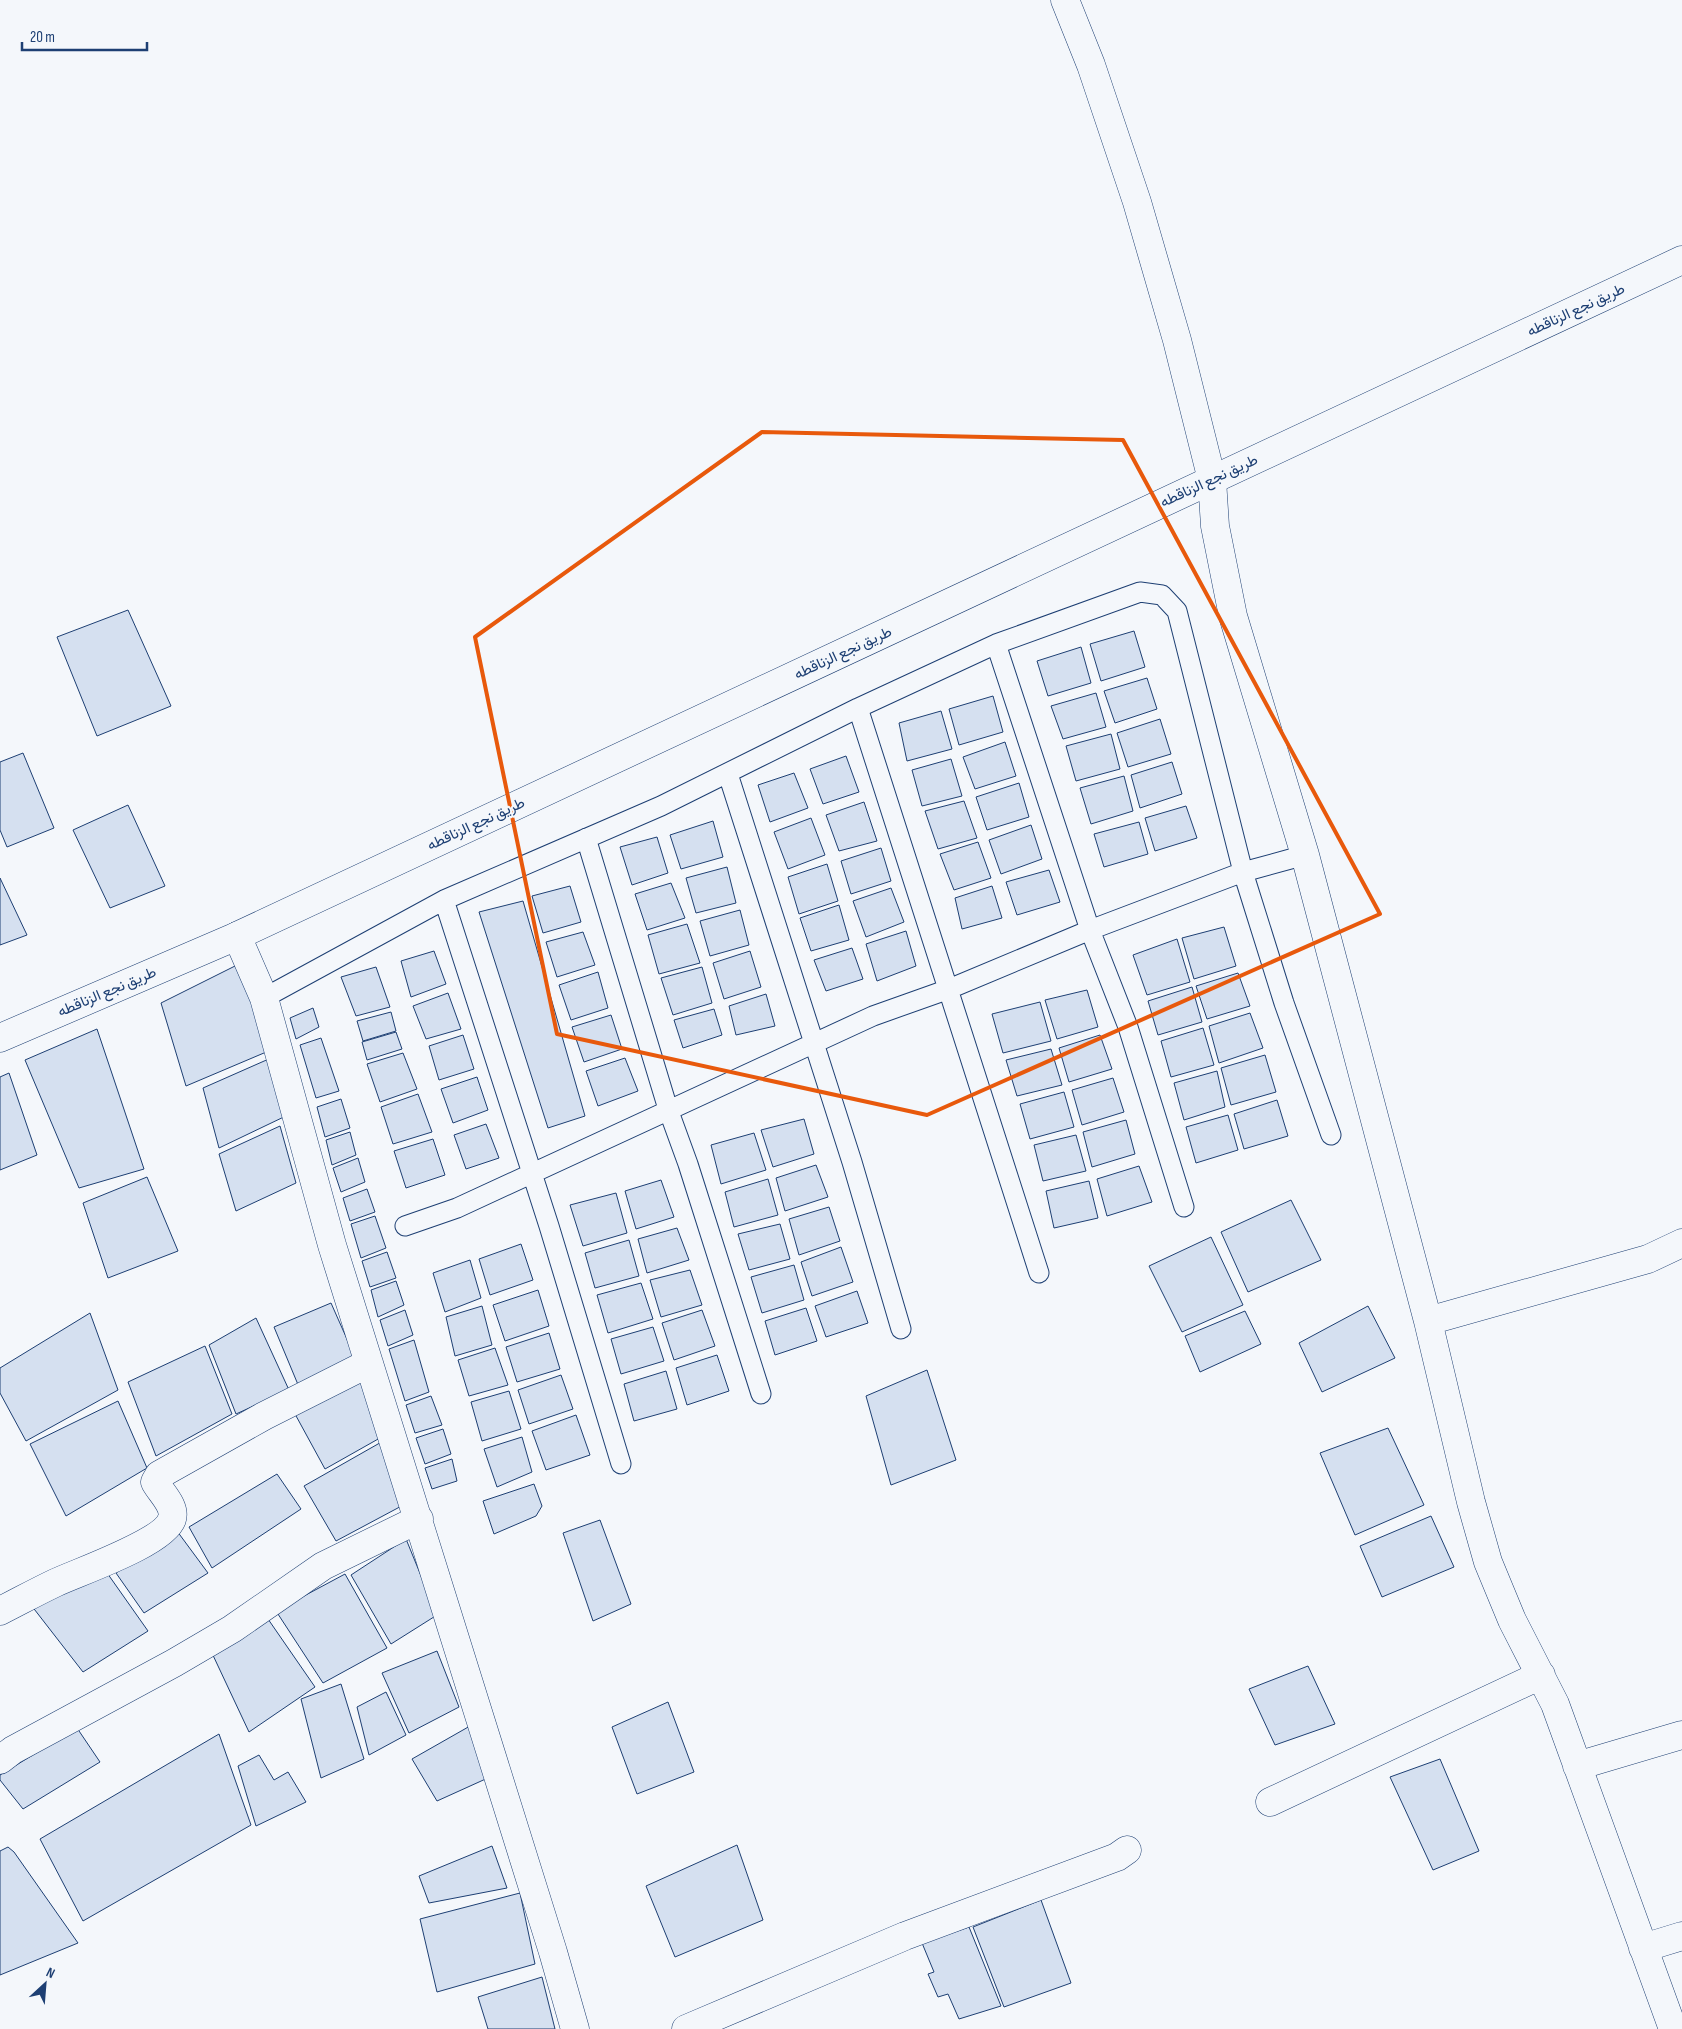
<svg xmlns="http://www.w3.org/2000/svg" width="1682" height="2029" font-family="'Sofia Sans Condensed',Vazirmatn,sans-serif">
<rect width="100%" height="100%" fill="#f4f7fb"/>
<path fill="#d5e0f0" stroke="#1d3f73" d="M128,610L171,706L97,736L57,637Z
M1134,631L1145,667L1101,681L1090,644Z
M1081,647L1091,683L1048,696L1037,661Z
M1147,678L1157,709L1115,723L1104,691Z
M1096,693L1106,727L1063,739L1051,706Z
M993,696L1003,732L959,745L949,709Z
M941,711L952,749L907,761L899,723Z
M1160,719L1171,754L1128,767L1117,733Z
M1111,734L1120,769L1076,781L1066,746Z
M1005,742L1016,776L975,789L963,757Z
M23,753L54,828L7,847L0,830V762Z
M846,756L859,792L823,804L810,769Z
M951,759L962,796L922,806L912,770Z
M1172,762L1182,794L1140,808L1131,775Z
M794,773L808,808L770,822L758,785Z
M1124,776L1133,811L1091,824L1080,788Z
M1019,783L1029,817L987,830L976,797Z
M964,801L977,838L938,849L925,811Z
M864,802L877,841L839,851L826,815Z
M128,805L165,886L110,908L73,830Z
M1186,806L1197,838L1155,851L1145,818Z
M811,818L825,855L788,869L774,832Z
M713,821L723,857L681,869L670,835Z
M1139,822L1148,854L1104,867L1094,834Z
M1031,825L1042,859L1001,874L989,840Z
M657,837L668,873L632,885L620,847Z
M978,842L991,878L954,890L940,854Z
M881,848L891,881L851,894L841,861Z
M827,864L838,901L799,914L788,877Z
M727,867L736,903L696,913L686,878Z
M1049,870L1060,902L1017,915L1006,882Z
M0,878L27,935L0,945Z
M671,883L685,918L647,930L635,894Z
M570,886L581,922L543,933L532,896Z
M992,886L1002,918L962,929L955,898Z
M891,888L904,922L866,937L853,901Z
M523,901L585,1116L548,1128L479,912Z
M839,905L849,940L811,951L800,918Z
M740,910L749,945L710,956L700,921Z
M687,924L700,963L659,974L648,935Z
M1224,927L1236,966L1194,979L1182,938Z
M906,931L916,966L877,981L866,944Z
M583,932L595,965L557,977L546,942Z
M1177,939L1190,982L1147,995L1133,955Z
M852,948L863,979L826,991L814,960Z
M434,951L446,984L411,997L401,961Z
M750,951L761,987L724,999L713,963Z
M239,964L271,1050L186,1086L161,1003Z
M376,967L390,1007L356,1016L341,977Z
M702,967L712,1003L673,1015L661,978Z
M598,972L608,1008L571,1020L559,985Z
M1238,973L1250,1006L1207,1019L1196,986Z
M1192,987L1202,1022L1158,1035L1148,1001Z
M1087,990L1098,1027L1057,1039L1045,1000Z
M448,993L461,1029L426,1039L413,1006Z
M766,994L775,1026L736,1035L729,1006Z
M1040,1002L1051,1041L1003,1053L992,1014Z
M313,1008L319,1027L296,1039L290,1018Z
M714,1009L722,1035L683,1048L674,1020Z
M391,1012L396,1031L363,1041L357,1021Z
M1250,1013L1263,1048L1219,1063L1209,1026Z
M611,1015L622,1049L584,1062L572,1027Z
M1203,1028L1214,1065L1171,1077L1161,1041Z
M97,1029L144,1169L79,1188L25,1060Z
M396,1032L402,1049L367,1060L362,1042Z
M463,1035L474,1069L439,1080L429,1046Z
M1100,1035L1112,1069L1069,1082L1059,1048Z
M321,1038L339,1091L316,1098L300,1045Z
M1051,1049L1062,1085L1017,1096L1006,1060Z
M403,1053L417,1089L380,1102L367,1064Z
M1265,1055L1276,1092L1231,1105L1221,1068Z
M271,1058L290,1114L219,1148L203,1088Z
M625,1058L638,1091L598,1106L586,1071Z
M1217,1071L1225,1107L1184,1120L1174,1083Z
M9,1073L37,1155L0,1170V1077Z
M477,1077L488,1110L453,1123L441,1089Z
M1113,1078L1124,1112L1082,1125L1072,1090Z
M1064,1092L1074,1127L1030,1139L1020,1104Z
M418,1094L432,1132L393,1144L381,1107Z
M341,1099L350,1128L325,1137L317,1107Z
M1277,1100L1288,1136L1244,1149L1234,1114Z
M1228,1115L1238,1150L1196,1163L1186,1127Z
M804,1119L814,1154L773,1167L761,1130Z
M1126,1120L1135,1154L1092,1167L1083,1132Z
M486,1124L499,1158L466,1169L454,1135Z
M280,1126L296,1183L236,1211L219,1154Z
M350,1132L356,1155L332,1165L326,1140Z
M754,1133L766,1170L721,1184L711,1145Z
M1076,1135L1086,1171L1043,1181L1034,1145Z
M433,1139L445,1175L406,1188L394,1151Z
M358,1158L365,1182L341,1192L333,1168Z
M816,1165L828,1197L785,1211L776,1178Z
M1139,1166L1152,1202L1107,1216L1097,1179Z
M147,1177L178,1251L108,1278L83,1203Z
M768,1179L778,1215L734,1227L725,1192Z
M661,1180L674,1217L636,1229L625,1191Z
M1089,1181L1098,1218L1054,1228L1046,1191Z
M367,1189L375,1212L350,1221L343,1198Z
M616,1193L627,1233L583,1246L570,1205Z
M1291,1200L1321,1260L1248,1292L1221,1232Z
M829,1207L840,1241L799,1255L789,1219Z
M375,1216L386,1248L361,1258L351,1224Z
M780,1224L790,1259L749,1270L738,1234Z
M677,1228L689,1260L647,1273L638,1239Z
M1211,1237L1243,1305L1182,1332L1149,1266Z
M629,1240L639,1276L595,1288L585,1253Z
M521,1244L533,1280L490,1295L479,1259Z
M841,1247L853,1282L812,1296L801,1262Z
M387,1252L396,1278L370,1287L362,1261Z
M470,1260L481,1298L445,1312L433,1273Z
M794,1265L804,1300L762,1313L751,1277Z
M690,1270L702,1305L661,1317L650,1280Z
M396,1281L404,1305L378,1317L371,1290Z
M641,1283L653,1319L608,1333L597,1295Z
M538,1290L549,1326L505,1341L493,1305Z
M857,1291L868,1323L826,1337L815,1306Z
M331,1303L358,1364L299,1387L274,1327Z
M482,1306L492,1345L455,1356L446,1317Z
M1368,1306L1395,1358L1322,1392L1299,1343Z
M806,1308L817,1341L775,1355L765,1321Z
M405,1310L413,1335L388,1346L380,1320Z
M702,1310L715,1346L674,1360L662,1323Z
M1245,1311L1261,1344L1200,1372L1185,1336Z
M90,1313L118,1390L26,1441L0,1393V1368Z
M256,1318L289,1390L236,1414L209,1345Z
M653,1327L664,1361L621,1374L611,1339Z
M549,1333L560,1369L517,1382L506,1347Z
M414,1340L429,1392L405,1401L389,1349Z
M205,1346L232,1414L156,1456L128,1382Z
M495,1348L508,1385L469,1396L458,1360Z
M717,1355L729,1391L687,1405L676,1368Z
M927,1370L956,1460L891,1485L866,1396Z
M666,1371L677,1409L634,1421L624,1384Z
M364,1375L387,1434L325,1469L295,1414Z
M561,1375L573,1409L529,1424L518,1390Z
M509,1391L521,1429L482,1441L471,1402Z
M431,1396L442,1425L415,1433L406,1405Z
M118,1401L147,1468L66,1516L30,1444Z
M576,1415L590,1455L546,1470L532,1431Z
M1388,1428L1424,1505L1355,1535L1320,1453Z
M443,1429L451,1454L425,1464L416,1438Z
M522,1437L532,1472L497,1487L484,1449Z
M385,1440L409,1502L336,1541L304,1486Z
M452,1459L457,1481L432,1489L425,1468Z
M277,1474L301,1509L212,1568L189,1527Z
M534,1484L542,1506L536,1516L494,1534L483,1501Z
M1431,1516L1454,1567L1382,1597L1360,1546Z
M600,1520L631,1604L593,1621L563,1533Z
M177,1531L208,1573L144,1613L116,1573Z
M406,1539L437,1615L391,1644L351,1575Z
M105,1570L148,1631L83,1672L31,1605Z
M345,1574L387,1648L323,1683L276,1611Z
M268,1619L315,1687L249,1732L211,1651Z
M437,1651L459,1707L409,1733L382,1673Z
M1308,1666L1335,1724L1275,1745L1249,1689Z
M341,1684L364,1759L321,1778L301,1699Z
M386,1692L406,1735L369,1755L357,1707Z
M668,1702L694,1772L637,1794L612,1727Z
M470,1726L490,1777L437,1801L412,1759Z
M77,1728L100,1762L23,1809L0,1780V1775Z
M219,1734L251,1825L83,1921L40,1839Z
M259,1755L274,1780L288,1772L306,1802L256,1826L238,1766Z
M1440,1759L1479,1851L1433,1870L1390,1777Z
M737,1845L763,1920L675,1957L646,1886Z
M492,1846L507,1888L429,1903L419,1876Z
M8,1847L14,1852L78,1943L0,1975V1851Z
M520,1893L535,1964L437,1992L420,1919Z
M1041,1900L1071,1983L1004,2007L973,1927Z
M969,1927L1001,2006L959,2019L948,1994L938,1997L928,1974L934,1972L922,1943Z
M542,1977L555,2029H488L478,1997Z"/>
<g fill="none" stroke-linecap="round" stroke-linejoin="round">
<defs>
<path id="lane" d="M996,644L1090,930L1128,1027L1184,1207
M858,708L1039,1273
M728,774L852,1162L901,1329
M586,838L668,1109L688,1164L761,1394
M444,900L549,1226L621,1464
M264,998L444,900L661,806L858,708L996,644L1140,592L1162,595L1177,611L1243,872L1284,1003L1331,1135
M405,1226L457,1208L873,1016L949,989L1090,930L1243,872L1305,855"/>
<path id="street" d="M1065,0L1091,65L1137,202L1177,340L1212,480L1215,526L1233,616L1305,855L1428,1321L1471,1502L1488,1562L1512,1620L1555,1704L1673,2029
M237,936L264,998L332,1245L553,1952L575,2029
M1428,1321L1648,1259L1682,1243
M0,1611C18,1602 36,1592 55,1583C78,1572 164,1543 172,1519C176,1506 161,1493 155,1482L159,1475L264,1416L369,1363
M0,1760L13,1750L174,1663L232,1629L323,1566L419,1519
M1577,1766L1682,1735
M1270,1802L1541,1675
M1643,1948L1682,1936
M686,2029L905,1936L1117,1857L1127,1850"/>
<path id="secondary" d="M0,1038L237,936L1682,260"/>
</defs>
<use href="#lane" stroke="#1d3f73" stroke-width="21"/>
<use href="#street" stroke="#1d3f73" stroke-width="29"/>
<use href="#secondary" stroke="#1d3f73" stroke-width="29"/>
<use href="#lane" stroke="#f4f7fb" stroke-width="19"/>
<use href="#street" stroke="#f4f7fb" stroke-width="28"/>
<use href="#secondary" stroke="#f4f7fb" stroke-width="28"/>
</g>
<path fill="none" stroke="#e8590c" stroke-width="4" stroke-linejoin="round" d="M762,432L1123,440L1380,914L927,1115L557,1034L475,637Z"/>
<g text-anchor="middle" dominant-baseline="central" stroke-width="4" stroke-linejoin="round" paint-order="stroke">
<g font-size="15" fill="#1d3f73" stroke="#f4f7fb">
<text transform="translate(1576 310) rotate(-25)">طريق نجع الزناقطه</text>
<text transform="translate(1209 481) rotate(-25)">طريق نجع الزناقطه</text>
<text transform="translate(843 653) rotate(-25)">طريق نجع الزناقطه</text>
<text transform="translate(476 824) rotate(-25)">طريق نجع الزناقطه</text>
<text transform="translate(107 992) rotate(-23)">طريق نجع الزناقطه</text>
</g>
</g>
<g transform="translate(45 1984) rotate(26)" stroke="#f4f7fb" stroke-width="4" paint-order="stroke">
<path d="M0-4L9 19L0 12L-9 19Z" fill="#1d3f73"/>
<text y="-8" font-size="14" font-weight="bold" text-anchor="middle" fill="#1d3f73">N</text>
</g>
<path d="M22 42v8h125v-8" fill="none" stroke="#1d3f73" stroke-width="2.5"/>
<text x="30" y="42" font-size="15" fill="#1d3f73" stroke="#f4f7fb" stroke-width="4" paint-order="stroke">20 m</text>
</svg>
